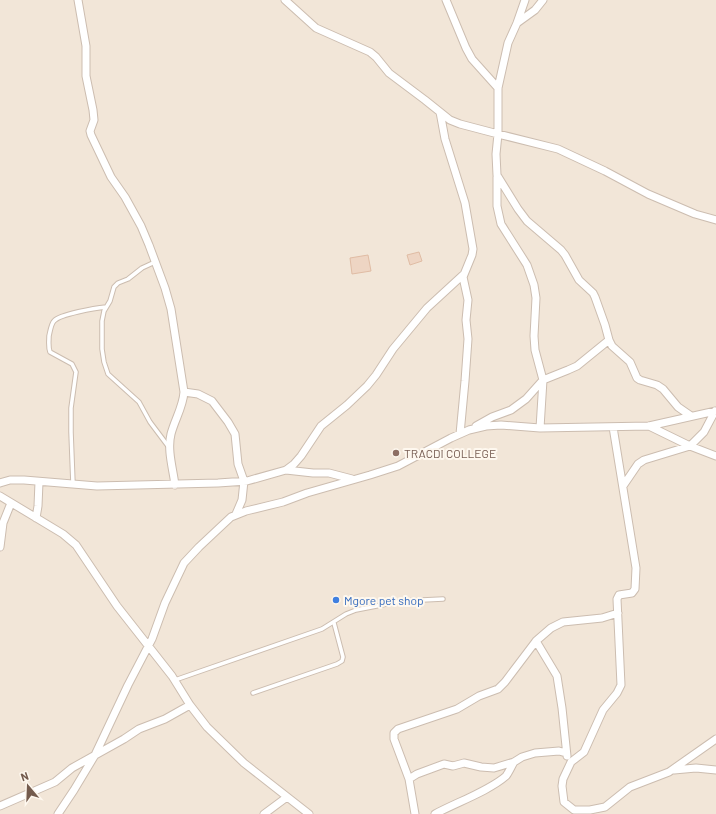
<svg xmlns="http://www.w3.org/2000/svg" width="716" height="814" font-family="Barlow,sans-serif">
<rect width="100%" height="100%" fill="#fbf4e9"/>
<path fill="#f2e6d8" d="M0,0H716V814H0Z"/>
<path fill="#eed5c3" stroke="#e0bca4" d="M419,252L422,261L410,265L407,255Z
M368,255L371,271L352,274L350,258Z"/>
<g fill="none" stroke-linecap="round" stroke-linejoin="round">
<defs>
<path id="lane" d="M155,262L142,268L128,279L118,283L114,287L110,301L104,311L102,321V349L104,362L108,374L139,402L150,422L168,446
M73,484L71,432V408L76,372L72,364L50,352C48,347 49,341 49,336C50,332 51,324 54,321C60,314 96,308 106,307
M175,680L322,629L346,614L356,610L402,601L443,599
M253,693L337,664L342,661L343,657L334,623"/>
<path id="street" d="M78,0L86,46V76L93,110L94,120L90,131L91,135L111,177L125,197L141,226L149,245L165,288L171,309L184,392C183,407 175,419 171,434C167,450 173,469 175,485
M285,0L316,28L370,52L376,57L389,73L425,100L450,120L460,124L498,134L558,149L605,171L648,194L695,214L716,220
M446,0L466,48L472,59L498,88
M525,0L517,23L508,43L498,88V134L496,154L497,175L518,209L527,221L561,250L565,255L579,280L593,293L595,297L605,325L609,340L612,346L630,362L637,378L640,380L657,385L663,389L678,407L691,416
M517,23L535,10L543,0
M440,112L445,139L465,203L473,249L472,255L463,277L468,300L466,320L468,339L465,381L460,434
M497,177V206L501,224L527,265L534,285L536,298L534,336L535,350L543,380L540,428
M184,392L198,394L212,401L228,422L235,434L238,464L244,481L242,500L236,514
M476,426L492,417L511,410L526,399L543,380L568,370L577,366L609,340
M649,426L690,446L716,456
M613,427L636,568L635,589L632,593L619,595L617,599L621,685L617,693L603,710L584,752L571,762L563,779L562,786L564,802L574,810H590L605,807L630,787L669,772L716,739
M286,470L313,473H329L352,479
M0,483L10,480H24L97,486L218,483L247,481L286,470L294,464L301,456L321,426L347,405L367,386L376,375L393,349L427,308L464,274
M623,486L638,464L644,460L690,446L704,432L715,411
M0,496L63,534L76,545L117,606L172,676L190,705L207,727L244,763L309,814
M36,518L38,506L39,482
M0,547L3,523L11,503
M536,641L557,676L562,708L567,756
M674,770L696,768L716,770
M409,779L417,774L444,764L453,766L464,763L481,767L494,768L514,762L522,757L535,753L559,751L566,753
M0,806L55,782L72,768L124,739L139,729L165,719L190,705
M58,814L74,790L95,755L128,685L152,639L165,603L184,563L199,547L231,517L246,511L283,502L307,493L370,475L398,466L451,438L469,430L486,426L501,425L540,428L649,426L716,411
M264,814L287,797
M415,814L409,779L394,739V733L398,729L457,709L479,696L498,689L505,682L536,641L551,628L563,622L602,618L618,613
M435,814C455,803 489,791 506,776C509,772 511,767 514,762"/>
</defs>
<use href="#lane" stroke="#ccbdb0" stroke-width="5.5"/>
<use href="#street" stroke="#ccbdb0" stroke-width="9"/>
<use href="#lane" stroke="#fff" stroke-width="3.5"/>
<use href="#street" stroke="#fff" stroke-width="7"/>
</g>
<circle fill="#8d6e63" stroke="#fef8ef" stroke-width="1.5" cx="396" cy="453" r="4"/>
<circle fill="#3f7fe0" stroke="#fef8ef" stroke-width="1.5" cx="336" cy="600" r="4"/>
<g text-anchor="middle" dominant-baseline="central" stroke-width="4" stroke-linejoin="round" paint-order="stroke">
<g font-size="12" fill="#785e54" stroke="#fef8ef" text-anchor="start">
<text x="404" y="453">TRACDI COLLEGE</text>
</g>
<g font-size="12" fill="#366cbe" stroke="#fef8ef" text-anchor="start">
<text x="344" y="600">Mgore pet shop</text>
</g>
</g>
<g transform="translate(28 786) rotate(341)" stroke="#fef8ef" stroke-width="3" paint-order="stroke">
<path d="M0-3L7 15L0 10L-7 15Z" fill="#745c4e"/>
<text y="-6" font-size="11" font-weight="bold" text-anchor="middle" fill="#745c4e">N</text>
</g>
</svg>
